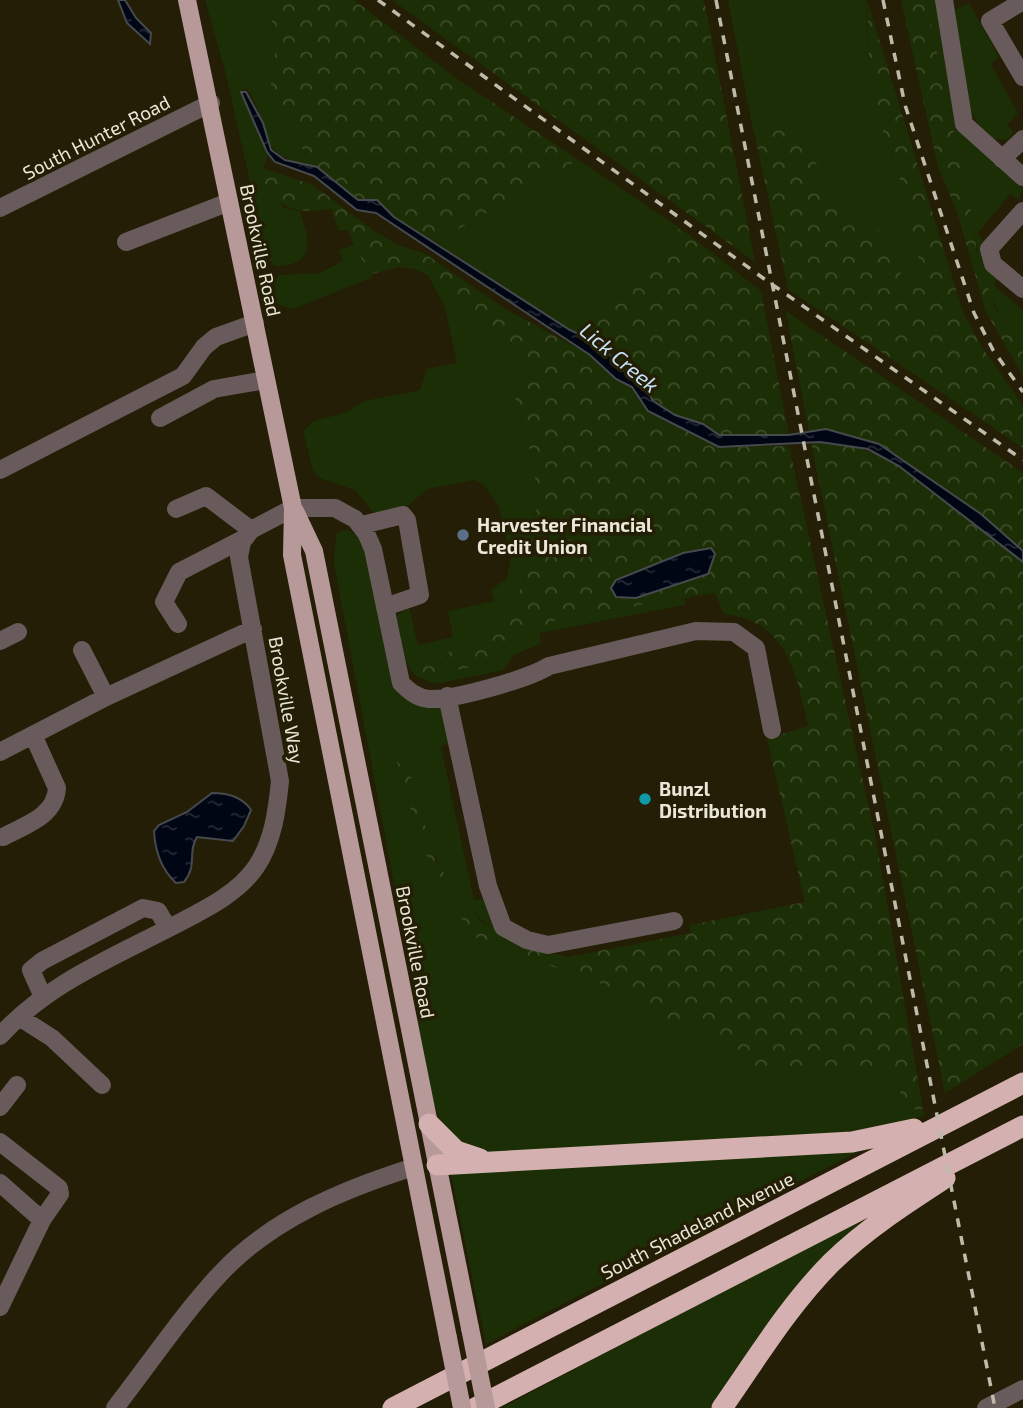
<svg xmlns="http://www.w3.org/2000/svg" width="1023" height="1408" font-family="'Exo 2',sans-serif">
<defs>
<pattern id="forest-crowns" width="20" height="18" patternUnits="userSpaceOnUse" patternTransform="scale(1.75)"><rect width="20" height="18" fill="#1c2e05"/><path d="M2 6a3 3 0 1 1 6 0M12 15a3 3 0 1 1 6 0" fill="none" stroke="#3d4c29"/></pattern>
<pattern id="water-ripples" width="26" height="14" patternUnits="userSpaceOnUse" patternTransform="scale(1.75)"><rect width="26" height="14" fill="#000613"/><path d="M2 4q2-2 4 0t4 0M15 11q2-2 4 0t4 0" fill="none" stroke="#252a35"/></pattern>
</defs>
<rect width="100%" height="100%" fill="#231e05"/>
<path fill="#1c2e05" d="M205,0H275L272,20L275,57L270,90L292,125L310,166C249,150 276,132 247,89L241,90L268,157L263,168L251,170L284,208L300,211C309,240 318,265 275,266L267,257L226,75Z
M728,0H866L869,62L875,109L900,179L925,287L907,285L871,215L844,228L816,163L803,122L753,130Z
M926,0H938L950,94L1023,189L1019,200L1010,194L977,234L983,240L998,275L994,286L1023,310V352C997,318 977,274 975,231Z
M969,3L999,57L991,64L1018,113L1007,125L1014,132L1008,140L992,139C955,106 960,58 955,10Z
M579,160L680,228L617,294L570,330L436,242Z
M354,245L373,277L293,309L277,304L272,285L279,275L320,273L343,261L339,250Z
M428,276L441,282L501,340L539,369L514,395L532,457L538,500L524,583L506,612L473,640L420,667L418,674L484,666L512,641L561,618L685,598V605L540,633L541,644L513,655L504,670L435,684L414,675L405,659L396,616L409,607L418,645L453,637L448,611L494,601L491,590L507,578L511,558L498,505L483,484L473,480L428,489L403,509L388,513L373,512L355,490L322,479L313,471L303,431L314,421L347,412L364,401L420,390L427,369L457,363L445,307Z
M346,529L357,535L370,563L397,691L415,705H442L452,740L441,747L474,900L485,898L503,935C444,900 416,826 406,760L397,762L418,837L473,936L636,996L653,1019L668,1024L680,1023L702,1031L744,1054L767,1077L783,1073L897,1072L904,1110L923,1109L925,1115L905,1122L822,1138L489,1152C479,1149 467,1147 458,1141C429,1121 423,1053 416,1020L419,1017L334,564L336,534Z
M863,1149L486,1344L451,1174Z
M897,1198L807,1277L757,1338L710,1408H502Z"/>
<path fill="url(#forest-crowns)" d="M275,0H354L456,78L579,160L436,242L394,217L377,200H358L317,167L310,166L292,125L270,90L275,57L272,20Z
M392,0H704L755,262Z
M867,0L963,312L981,346L1023,405V448L788,289L753,127L803,121L816,163L844,227L871,215L907,285L925,287L900,179L875,109L869,62Z
M901,0H926L975,231L976,249L994,307L1023,352V376L986,312L957,212L938,167Z
M263,168L313,185L377,233L401,246L424,253L507,310L590,355L616,379L632,387L648,411L669,423L719,447L789,446L876,840L923,1109L904,1110L896,1072L783,1073L767,1077L744,1054L702,1031L680,1023L668,1024L653,1019L636,996L548,965L538,968L473,936L445,894L418,837L397,761L406,760L435,860L465,903L483,923L538,950L568,957L691,933L690,925L805,902L767,739L808,726C796,672 787,621 724,614L715,593L561,618L512,641L484,666L418,675L419,667L473,640L506,612L524,583L538,500L532,457L514,395L539,369L501,340L441,282L415,269L399,267L372,274L355,249L348,230L339,231L331,209C293,215 282,206 253,184L251,170Z
M680,228L761,291L789,435H719L703,424L674,415L653,401L643,383L622,370L601,344L570,330L617,294Z
M786,311L1023,473V551L981,514L924,473L827,429L809,433Z
M811,443C887,434 969,517 1023,562V1044L945,1093Z"/>
<path fill="url(#water-ripples)" stroke="#464a4e" stroke-width="2" d="M118,0H125L136,18L151,33L150,44L127,23Z
M241,92H246L263,123L271,150L285,160L317,167L358,200H377L394,217L570,330L601,344L622,370L643,383L653,401L675,415L703,424L719,435H789L826,429L879,444L981,514L1023,551V562L899,466L868,449L820,442L719,447L648,411L632,387L616,379L590,355L376,213L357,210L314,176L275,162L267,152Z
M711,548L715,554L708,574L636,598L616,597L611,588L616,580L683,553Z
M212,793C227,793 242,796 251,810L244,826L233,841L197,837C187,853 198,865 184,882L176,883C161,869 155,851 154,831L159,825L187,812Z"/>
<g fill="none" stroke-linecap="round" stroke-linejoin="round">
<path stroke="#695b5b" stroke-width="18" d="M944,0L964,124L1023,177
M1023,1L990,21L1023,77
M1002,159L1023,139
M0,208L211,103
M1023,211L989,249L993,264L1023,289
M126,242L229,202
M160,418L214,389L266,380
M0,470L183,376L204,347L216,337L255,323
M176,509L206,496L251,530
M362,525L403,515L407,520L420,595L385,607
M178,624L164,602L179,572L245,538
M0,641L18,632
M82,650L106,697L253,629
M447,696L488,886L503,927L527,940L548,945L674,921
M0,752L106,697
M3,837C25,825 55,817 57,788L33,735
M43,997L31,970L42,961L143,908L158,911L168,928
M19,1017L52,1038L102,1085
M0,1036C46,985 109,959 169,928C199,912 236,896 256,867C273,842 277,811 280,781L239,557L242,542L251,530L293,508H335L355,519L366,533L373,549L401,683C409,691 417,698 429,699C454,700 528,679 549,666L696,631L734,632L756,648L772,730
M0,1107L17,1085
M0,1142L59,1188L60,1194L42,1220
M0,1183L42,1220L0,1307
M115,1408C150,1363 182,1315 220,1274C271,1219 344,1189 414,1167
M986,1408L1023,1389"/>
<path stroke="#b69998" stroke-width="18" d="M187,0L293,508L292,555L448,1338
M295,511L314,551L470,1328"/>
<path stroke="#d4b1b0" stroke-width="21" d="M429,1124L456,1151L480,1159
M437,1165L852,1142L914,1129
M393,1408L1023,1083
M475,1408L1023,1126
M722,1408C757,1358 789,1305 832,1262C866,1229 905,1204 945,1178"/>
<path stroke="#bfbbaa" stroke-width="3.5" stroke-dasharray="9 9" stroke-linecap="butt" d="M378,0L763,278L1023,460
M716,0L995,1408
M883,0L905,105L974,313L993,350L1023,392"/>
<path stroke="#b69998" stroke-width="18" d="M470,1328L486,1408
M448,1338L462,1408"/>
</g>
<circle fill="#5c6f8a" stroke="#231e05" stroke-width="2.5" cx="463" cy="535" r="7"/>
<circle fill="#0f9aa8" stroke="#231e05" stroke-width="2.5" cx="645" cy="799" r="7"/>
<g text-anchor="middle" dominant-baseline="central" stroke-width="7" stroke-linejoin="round" paint-order="stroke">
<g font-size="19" fill="#ebe7d8" stroke="#231e05">
<text transform="translate(96 137) rotate(-27)">South Hunter Road</text>
<text transform="translate(261 250) rotate(78)">Brookville Road</text>
<text transform="translate(287 700) rotate(80)">Brookville Way</text>
<text transform="translate(416 952) rotate(79)">Brookville Road</text>
<text transform="translate(697 1225) rotate(-27)">South Shadeland Avenue</text>
</g>
<g font-size="19" font-weight="bold" fill="#ebe7d8" stroke="#231e05" text-anchor="start">
<text x="477" y="524">Harvester Financial<tspan x="477" dy="22">Credit Union</tspan></text>
<text x="659" y="788">Bunzl<tspan x="659" dy="22">Distribution</tspan></text>
</g>
<g font-size="21" font-style="italic" fill="#c6e1f5" stroke="#231e05">
<text transform="translate(620 357) rotate(40)">Lick Creek</text>
</g>
</g>
</svg>
